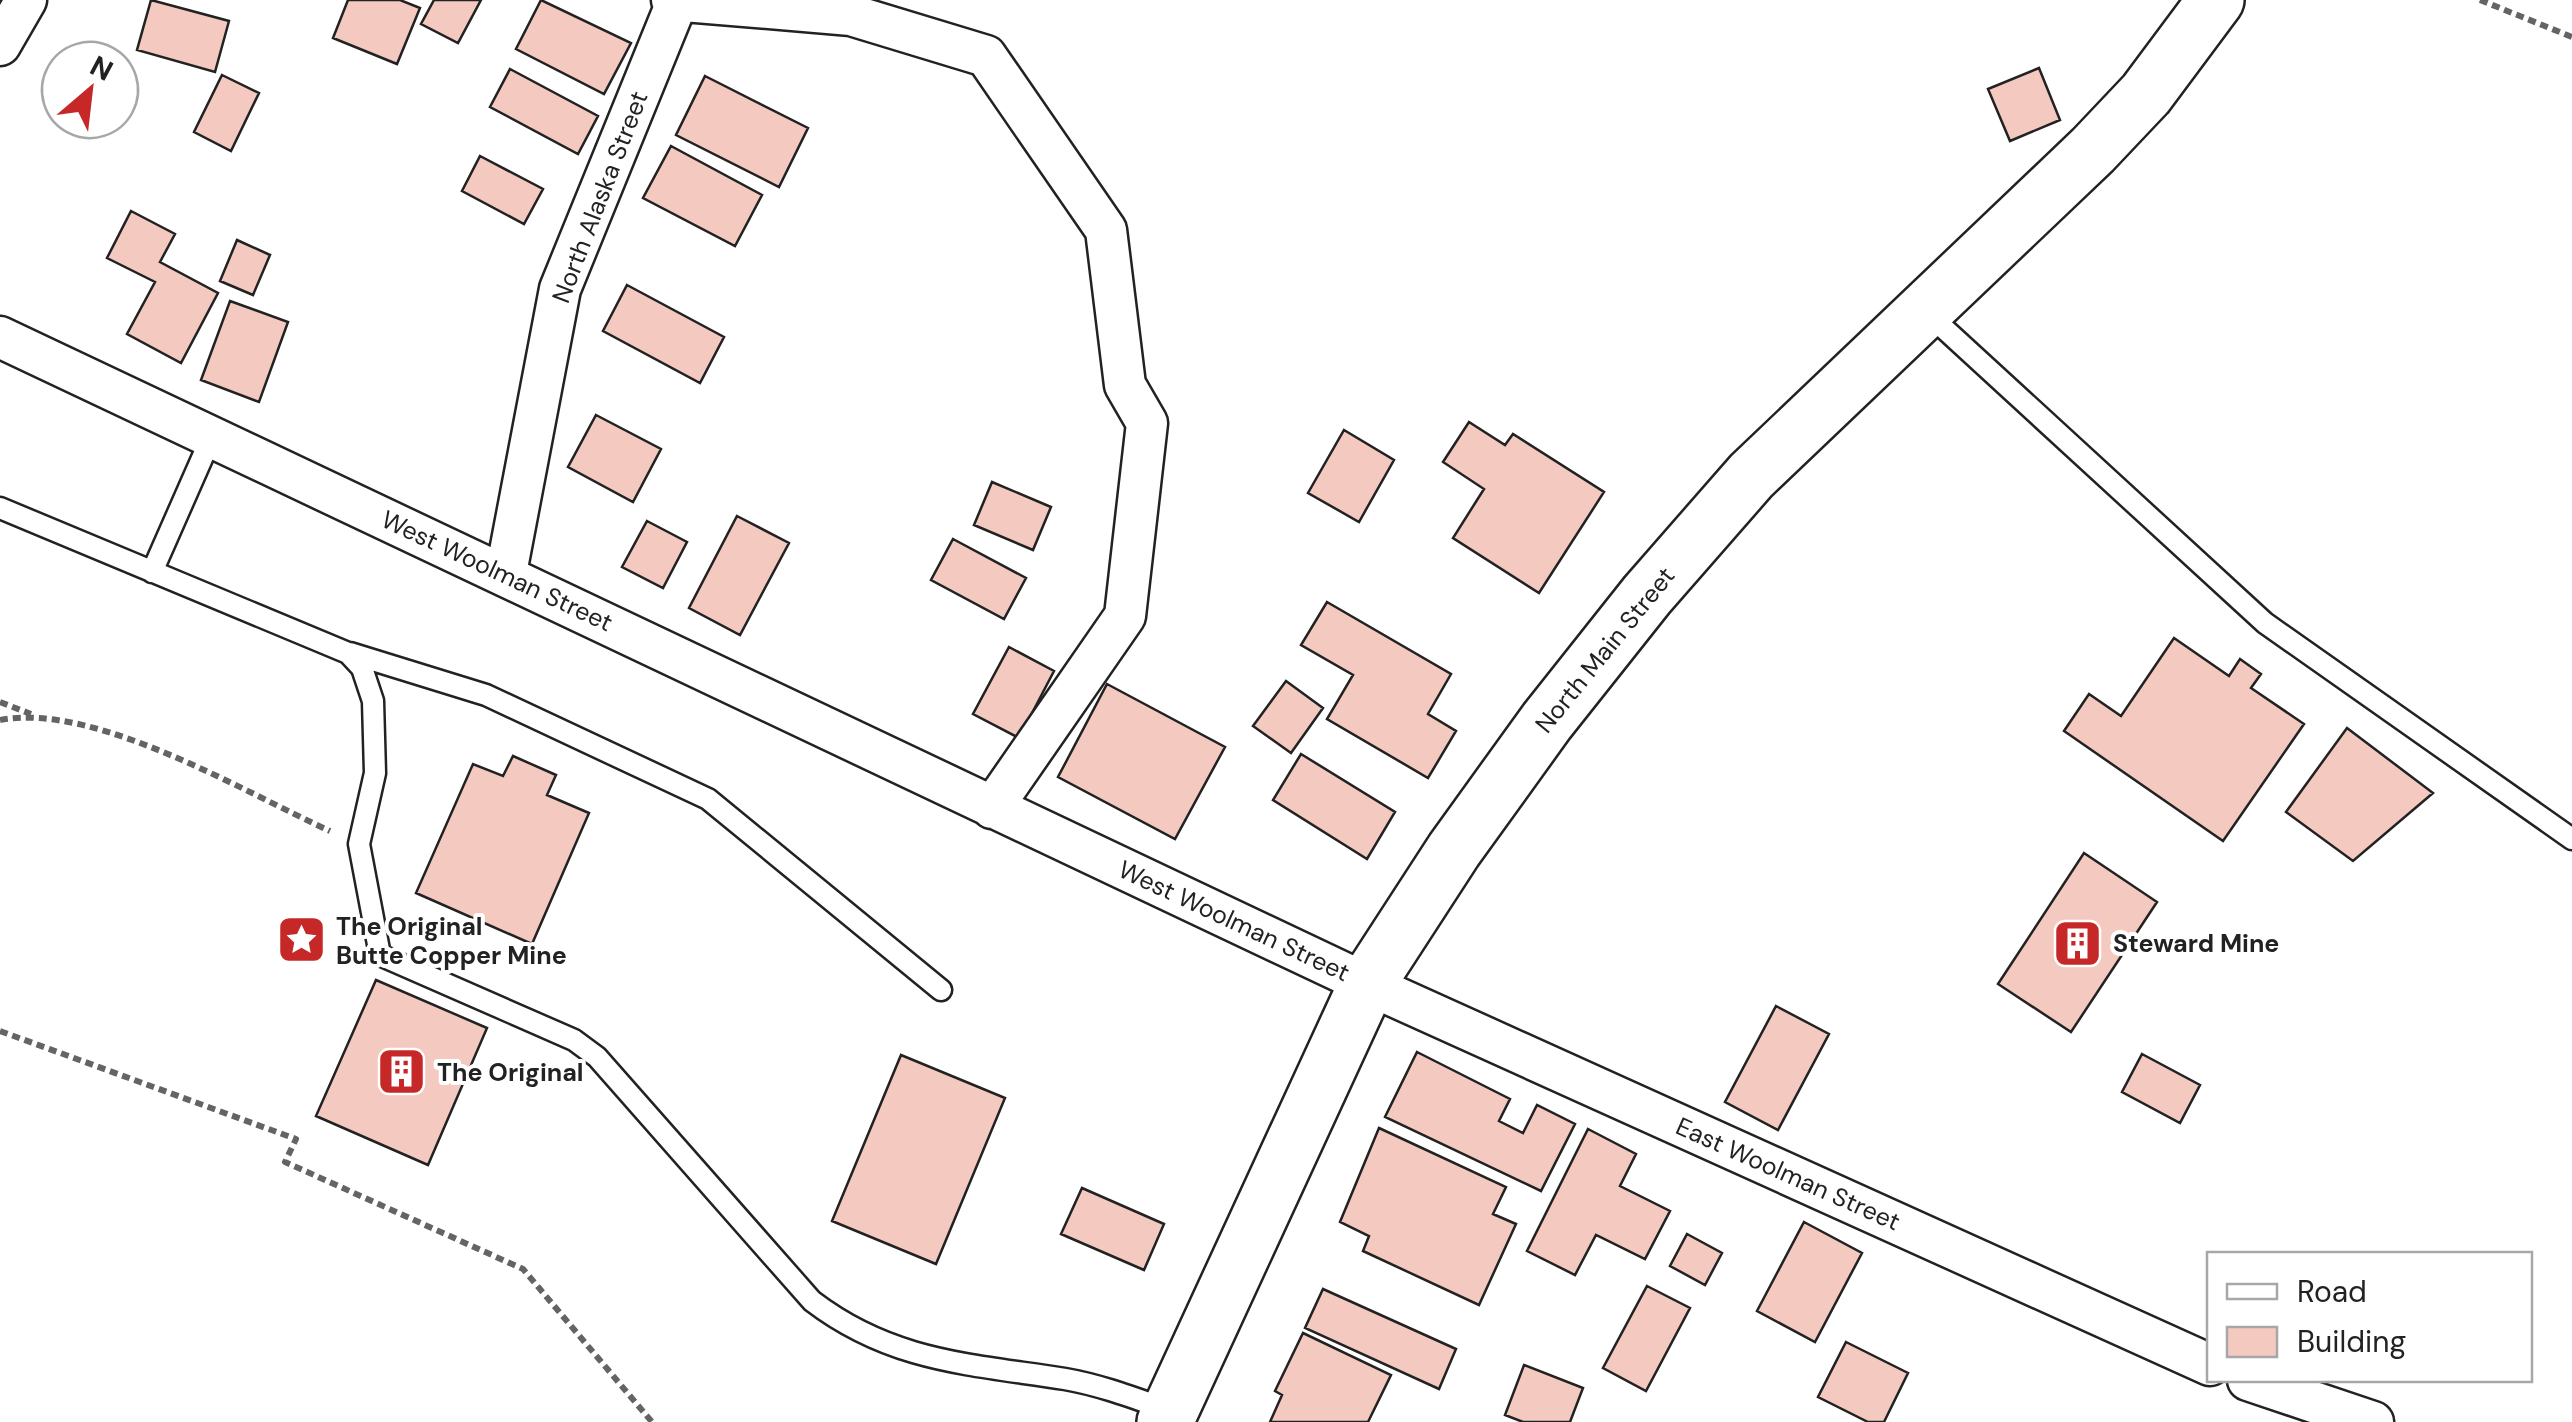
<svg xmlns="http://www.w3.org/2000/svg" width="2572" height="1422" font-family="'DM Sans',sans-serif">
<rect width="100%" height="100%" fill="#fff"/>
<path fill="#f3c9c0" stroke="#222" stroke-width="2.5" d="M151,0L229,21L215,72L137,50Z
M348,0H400L420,8L397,64L333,38Z
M434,0H481L458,43L421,24Z
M541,0L631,43L604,94L516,49Z
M2039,68L2060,120L2010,141L1988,89Z
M510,69L598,116L578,154L490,107Z
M222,75L259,93L231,151L194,132Z
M705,76L808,128L779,187L676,135Z
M671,146L762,195L735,246L643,198Z
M480,156L543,189L524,224L462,191Z
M131,211L175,234L160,262L218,293L181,363L127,334L155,282L107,258Z
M237,240L270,255L253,295L220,281Z
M627,285L724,337L700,383L603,331Z
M230,301L288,322L259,402L201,380Z
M596,415L661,449L633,502L568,467Z
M1469,422L1505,445L1513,434L1604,492L1539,593L1453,538L1484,489L1443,462Z
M1344,430L1394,460L1359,522L1308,493Z
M992,482L1051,507L1033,550L974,525Z
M737,516L789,543L740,635L689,608Z
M647,521L687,542L663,588L622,567Z
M953,539L1026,578L1004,619L931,580Z
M1327,602L1451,674L1428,714L1456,731L1428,778L1327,719L1353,675L1301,645Z
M2174,638L2229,676L2240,659L2261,674L2251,688L2304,724L2223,841L2064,731L2089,694L2121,716Z
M1009,647L1054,671L1019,738L973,714Z
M1286,681L1323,708L1291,753L1253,726Z
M1107,684L1225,747L1175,839L1058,777Z
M2347,728L2433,793L2353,861L2286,812Z
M1301,754L1395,812L1367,859L1273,800Z
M513,756L556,775L547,795L589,813L532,944L416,893L473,764L503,776Z
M2084,853L2157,902L2071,1032L1998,984Z
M376,980L487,1028L428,1165L316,1116Z
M1776,1006L1829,1034L1778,1130L1725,1102Z
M1417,1052L1510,1099L1499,1121L1523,1133L1537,1105L1575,1124L1541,1191L1385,1117Z
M2142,1054L2200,1085L2180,1123L2122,1092Z
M901,1055L1005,1098L936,1264L832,1221Z
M1379,1128L1506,1187L1493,1214L1516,1224L1479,1305L1363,1251L1369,1236L1340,1222Z
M1588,1129L1636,1154L1620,1186L1670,1211L1645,1259L1596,1235L1575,1275L1527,1251Z
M1082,1188L1164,1224L1144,1270L1061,1234Z
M1804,1222L1862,1253L1815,1342L1757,1311Z
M1687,1234L1722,1253L1705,1285L1670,1266Z
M1647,1286L1690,1308L1646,1391L1603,1368Z
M1323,1289L1456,1349L1439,1389L1305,1328Z
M1303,1333L1391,1375L1368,1422H1270L1282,1395L1275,1391Z
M1846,1342L1908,1373L1884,1422H1868L1818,1397Z
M1524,1365L1583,1388L1570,1422H1523L1505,1415Z"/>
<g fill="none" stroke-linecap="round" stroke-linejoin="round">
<defs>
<path id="service" d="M1925,311L2265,623L2572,839
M0,508L348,653L362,668L373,701L375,773L359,844L380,955L574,1040L597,1057L812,1301C892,1362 970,1364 1065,1379C1100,1385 1134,1398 1168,1410
M152,572L211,438
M350,653L486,695L708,799L941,990"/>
<path id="minor" d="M672,0L851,15L986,56L1106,230L1125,385L1147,423L1125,616L992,808
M0,45L26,0
M0,337L1367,984L2210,1365
M506,573L560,289L677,2
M2248,1380L2373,1422"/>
<path id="secondary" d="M1165,1422L1367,984L1454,850L1547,721L1647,595L1751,476L2093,150L2146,94L2216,0"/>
</defs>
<use href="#service" stroke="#222" stroke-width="25"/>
<use href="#minor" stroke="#222" stroke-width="45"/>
<use href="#secondary" stroke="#222" stroke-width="60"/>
<path stroke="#646464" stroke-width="6" stroke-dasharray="8 5" stroke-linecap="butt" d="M2480,0L2572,37
M0,702L31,714
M0,720C94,702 242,791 330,831
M0,1031L296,1139L285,1162L523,1269L652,1422"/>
<use href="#service" stroke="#fff" stroke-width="20"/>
<use href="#minor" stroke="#fff" stroke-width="40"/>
<use href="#secondary" stroke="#fff" stroke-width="55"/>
</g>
<defs>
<symbol id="sight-square" viewBox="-11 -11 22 22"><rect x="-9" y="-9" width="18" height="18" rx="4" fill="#c62828" stroke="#fff"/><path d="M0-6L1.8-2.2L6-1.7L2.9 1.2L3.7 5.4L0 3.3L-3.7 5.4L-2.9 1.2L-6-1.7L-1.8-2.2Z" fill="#fff"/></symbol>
<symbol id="building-square" viewBox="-11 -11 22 22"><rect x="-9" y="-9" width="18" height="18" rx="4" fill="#c62828" stroke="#fff"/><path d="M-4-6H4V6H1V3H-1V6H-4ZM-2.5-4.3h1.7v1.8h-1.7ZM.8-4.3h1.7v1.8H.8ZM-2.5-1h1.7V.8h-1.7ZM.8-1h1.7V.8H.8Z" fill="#fff"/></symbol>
</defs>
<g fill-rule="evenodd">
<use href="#sight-square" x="274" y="912" width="55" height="55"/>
<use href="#building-square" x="2050" y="916" width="55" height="55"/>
<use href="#building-square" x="374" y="1044" width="55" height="55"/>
</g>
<g text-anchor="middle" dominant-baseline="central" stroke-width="8" stroke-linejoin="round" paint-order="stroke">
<g font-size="25" fill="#222" stroke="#fff">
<text transform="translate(600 197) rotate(-69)">North Alaska Street</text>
<text transform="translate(497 571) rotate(25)">West Woolman Street</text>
<text transform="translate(1605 650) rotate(-51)">North Main Street</text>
<text transform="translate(1234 921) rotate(25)">West Woolman Street</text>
<text transform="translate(1788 1174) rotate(24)">East Woolman Street</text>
</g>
<g font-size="25" font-weight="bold" fill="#222" stroke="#fff" text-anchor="start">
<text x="336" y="926">The Original<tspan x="336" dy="29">Butte Copper Mine</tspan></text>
<text x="2113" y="943">Steward Mine</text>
<text x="437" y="1072">The Original</text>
</g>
</g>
<rect x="2207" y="1252" width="325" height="130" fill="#ffffff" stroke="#a7a7a7" stroke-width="2.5"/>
<rect x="2227" y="1284" width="50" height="15" fill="#ffffff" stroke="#a7a7a7" stroke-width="2.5"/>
<text x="2297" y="1302" font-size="30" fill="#222222">Road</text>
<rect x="2227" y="1327" width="50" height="30" fill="#f3c9c0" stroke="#a7a7a7" stroke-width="2.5"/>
<text x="2297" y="1352" font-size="30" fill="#222222">Building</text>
<g transform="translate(90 90) rotate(28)"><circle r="48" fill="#ffffff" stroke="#a7a7a7" stroke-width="2.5"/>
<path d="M0-8L18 38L0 25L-18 38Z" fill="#c62828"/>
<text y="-15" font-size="28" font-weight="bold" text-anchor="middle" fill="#222222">N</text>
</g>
</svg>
